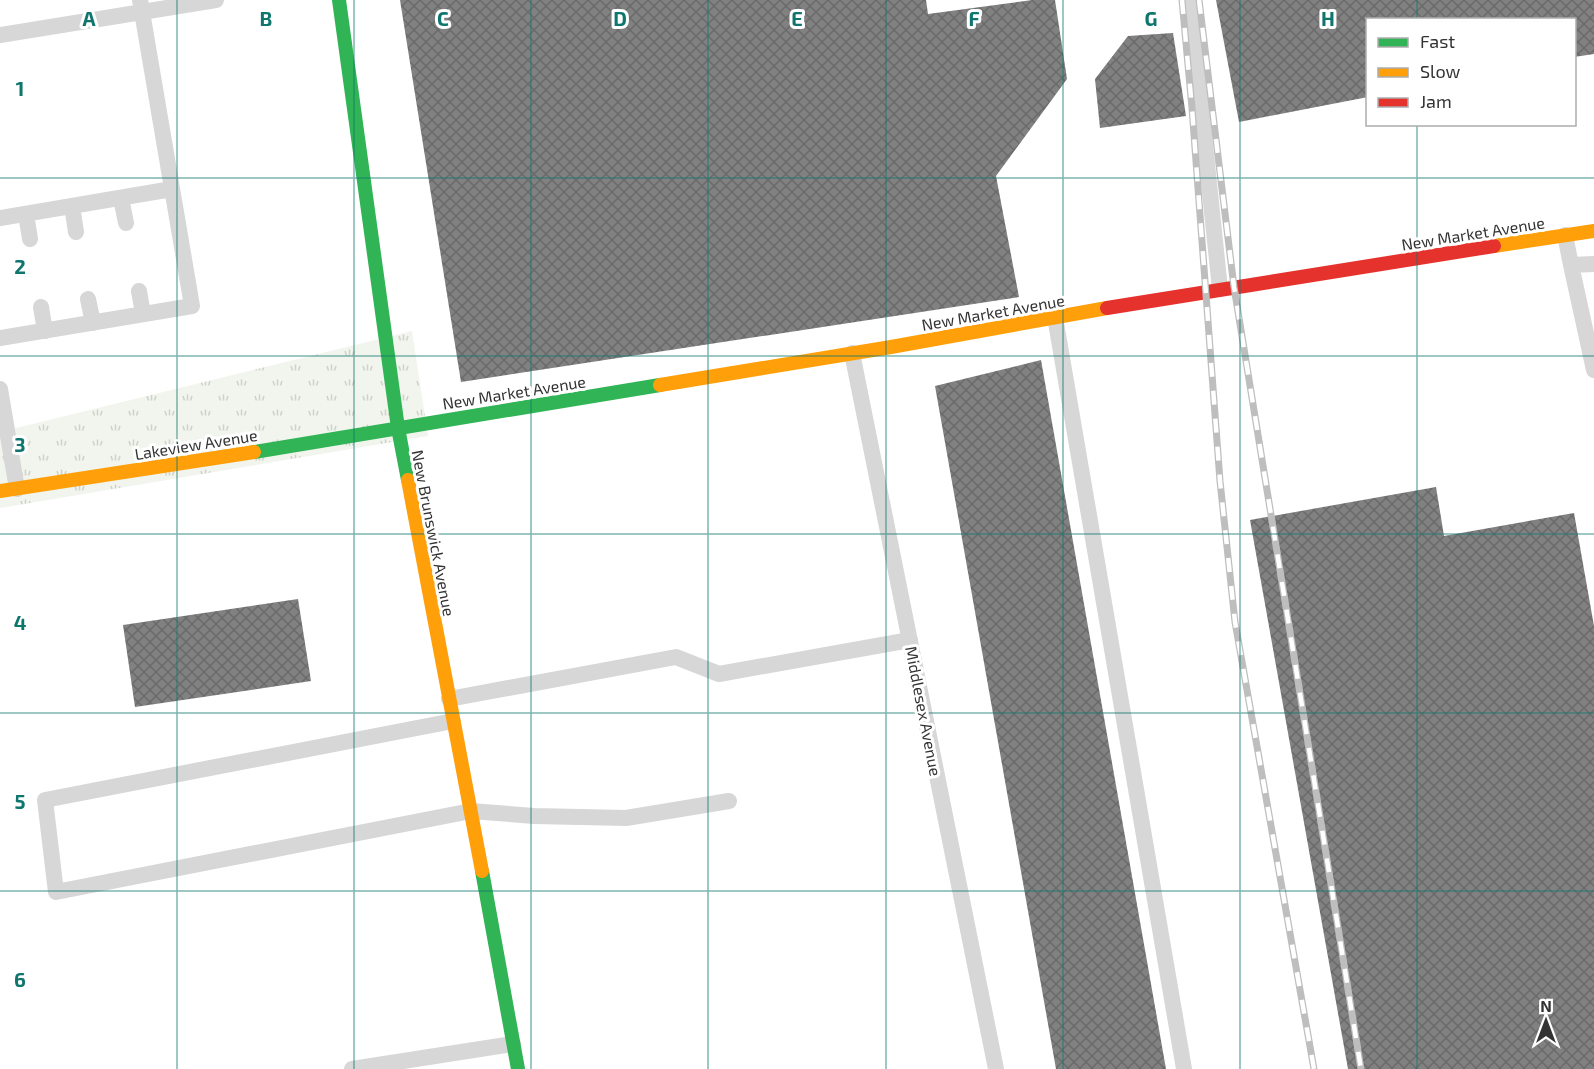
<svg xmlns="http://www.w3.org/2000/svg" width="1594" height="1069" font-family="'Exo 2',sans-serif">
<defs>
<pattern id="grass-tufts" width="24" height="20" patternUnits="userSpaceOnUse" patternTransform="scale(1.5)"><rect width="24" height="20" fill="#f1f5ed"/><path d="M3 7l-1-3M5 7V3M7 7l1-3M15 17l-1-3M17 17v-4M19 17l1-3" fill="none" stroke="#cfd2cc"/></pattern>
<pattern id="building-cross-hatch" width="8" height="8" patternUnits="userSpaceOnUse" patternTransform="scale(1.5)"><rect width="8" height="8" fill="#818181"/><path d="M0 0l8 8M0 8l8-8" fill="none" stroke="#6a6a6a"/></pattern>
</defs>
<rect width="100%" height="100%" fill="#fff"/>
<path fill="url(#grass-tufts)" d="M412,331L428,436L0,508V432Z"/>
<path fill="url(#building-cross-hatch)" d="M400,0H926L928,14L1032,0H1055L1067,79L996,176L1019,297L461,382Z
M1216,0H1594V54L1574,57V20H1368V97L1239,122Z
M1173,33L1186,116L1100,128L1095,79L1128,36Z
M1041,360L1166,1069H1056L935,386Z
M1436,487L1444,536L1574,513L1594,626V1069H1348L1250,520Z
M298,599L311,681L135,707L123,625Z"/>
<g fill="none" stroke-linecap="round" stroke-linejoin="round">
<path stroke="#d7d7d7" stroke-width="16" d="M1190,0L1220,289
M0,35L216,0
M121,198L126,223
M72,206L76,232
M26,214L30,239
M0,218L172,189
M1565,235L1571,265L1594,264
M1571,265L1594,370
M139,291L143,314
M88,299L93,323
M41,307L45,331
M1055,317L1184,1069
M0,338L192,306L140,0
M852,353L996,1069
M0,389L17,489
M449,699L676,657L719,674L910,640
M453,721L45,800L56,892L471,811L534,816L626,818L729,801
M352,1069L513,1044"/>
<path stroke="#30b455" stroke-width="14" d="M339,0L398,428L408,480
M254,452L660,385
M482,871L518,1069"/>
<path stroke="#ff9f0a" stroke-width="14" d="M1494,246L1594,231
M660,385L891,347L1107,308
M408,480L482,871
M0,491L254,452"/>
<path stroke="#e5322d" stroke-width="14" d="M1107,308L1494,246"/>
<defs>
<path id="rail" d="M1182,0L1192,108L1220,481L1235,622L1314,1069
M1199,0L1234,287L1361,1069"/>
</defs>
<use href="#rail" stroke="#bebebe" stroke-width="7"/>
<use href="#rail" stroke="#fff" stroke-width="4.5" stroke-dasharray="14" stroke-linecap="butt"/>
</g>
<path fill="none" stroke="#0f766e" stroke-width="1.5" stroke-opacity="0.55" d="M177,0V1069M354,0V1069M531,0V1069M708,0V1069M886,0V1069M1063,0V1069M1240,0V1069M1417,0V20M1417,124V1069M0,178H1594M0,356H1594M0,534H1594M0,713H1594M0,891H1594"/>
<g text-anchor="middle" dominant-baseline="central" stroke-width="6" stroke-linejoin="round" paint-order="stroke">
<g font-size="16" fill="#333" stroke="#fff">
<text transform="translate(1473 233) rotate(-9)">New Market Avenue</text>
<text transform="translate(993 312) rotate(-10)">New Market Avenue</text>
<text transform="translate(514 392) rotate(-9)">New Market Avenue</text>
<text transform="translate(196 444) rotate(-9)">Lakeview Avenue</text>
<text transform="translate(434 533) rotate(79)">New Brunswick Avenue</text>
<text transform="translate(924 711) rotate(79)">Middlesex Avenue</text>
</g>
</g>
<g font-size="20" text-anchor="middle" font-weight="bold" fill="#0f766e" stroke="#fff" stroke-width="6" stroke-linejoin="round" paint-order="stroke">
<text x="89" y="26">A</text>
<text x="266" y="26">B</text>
<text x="443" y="26">C</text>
<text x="620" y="26">D</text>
<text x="797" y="26">E</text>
<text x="974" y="26">F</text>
<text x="1151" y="26">G</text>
<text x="1328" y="26">H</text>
<text x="20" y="96">1</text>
<text x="20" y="274">2</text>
<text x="20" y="452">3</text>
<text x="20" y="630">4</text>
<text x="20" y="809">5</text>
<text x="20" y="987">6</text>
</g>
<rect x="1366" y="18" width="210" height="108" fill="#ffffff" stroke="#adadad" stroke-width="1.5"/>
<rect x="1378" y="38" width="30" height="9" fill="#30b455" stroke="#adadad" stroke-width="1.5"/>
<text x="1420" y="48" font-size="18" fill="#333333">Fast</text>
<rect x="1378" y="68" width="30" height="9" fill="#ff9f0a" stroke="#adadad" stroke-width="1.5"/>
<text x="1420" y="78" font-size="18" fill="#333333">Slow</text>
<rect x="1378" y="98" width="30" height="9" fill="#e5322d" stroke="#adadad" stroke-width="1.5"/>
<text x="1420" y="108" font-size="18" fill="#333333">Jam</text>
<g transform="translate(1546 1021)" stroke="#ffffff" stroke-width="4.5" paint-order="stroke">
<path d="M0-4.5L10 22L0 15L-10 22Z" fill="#333333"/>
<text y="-9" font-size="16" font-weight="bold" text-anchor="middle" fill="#333333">N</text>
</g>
</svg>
